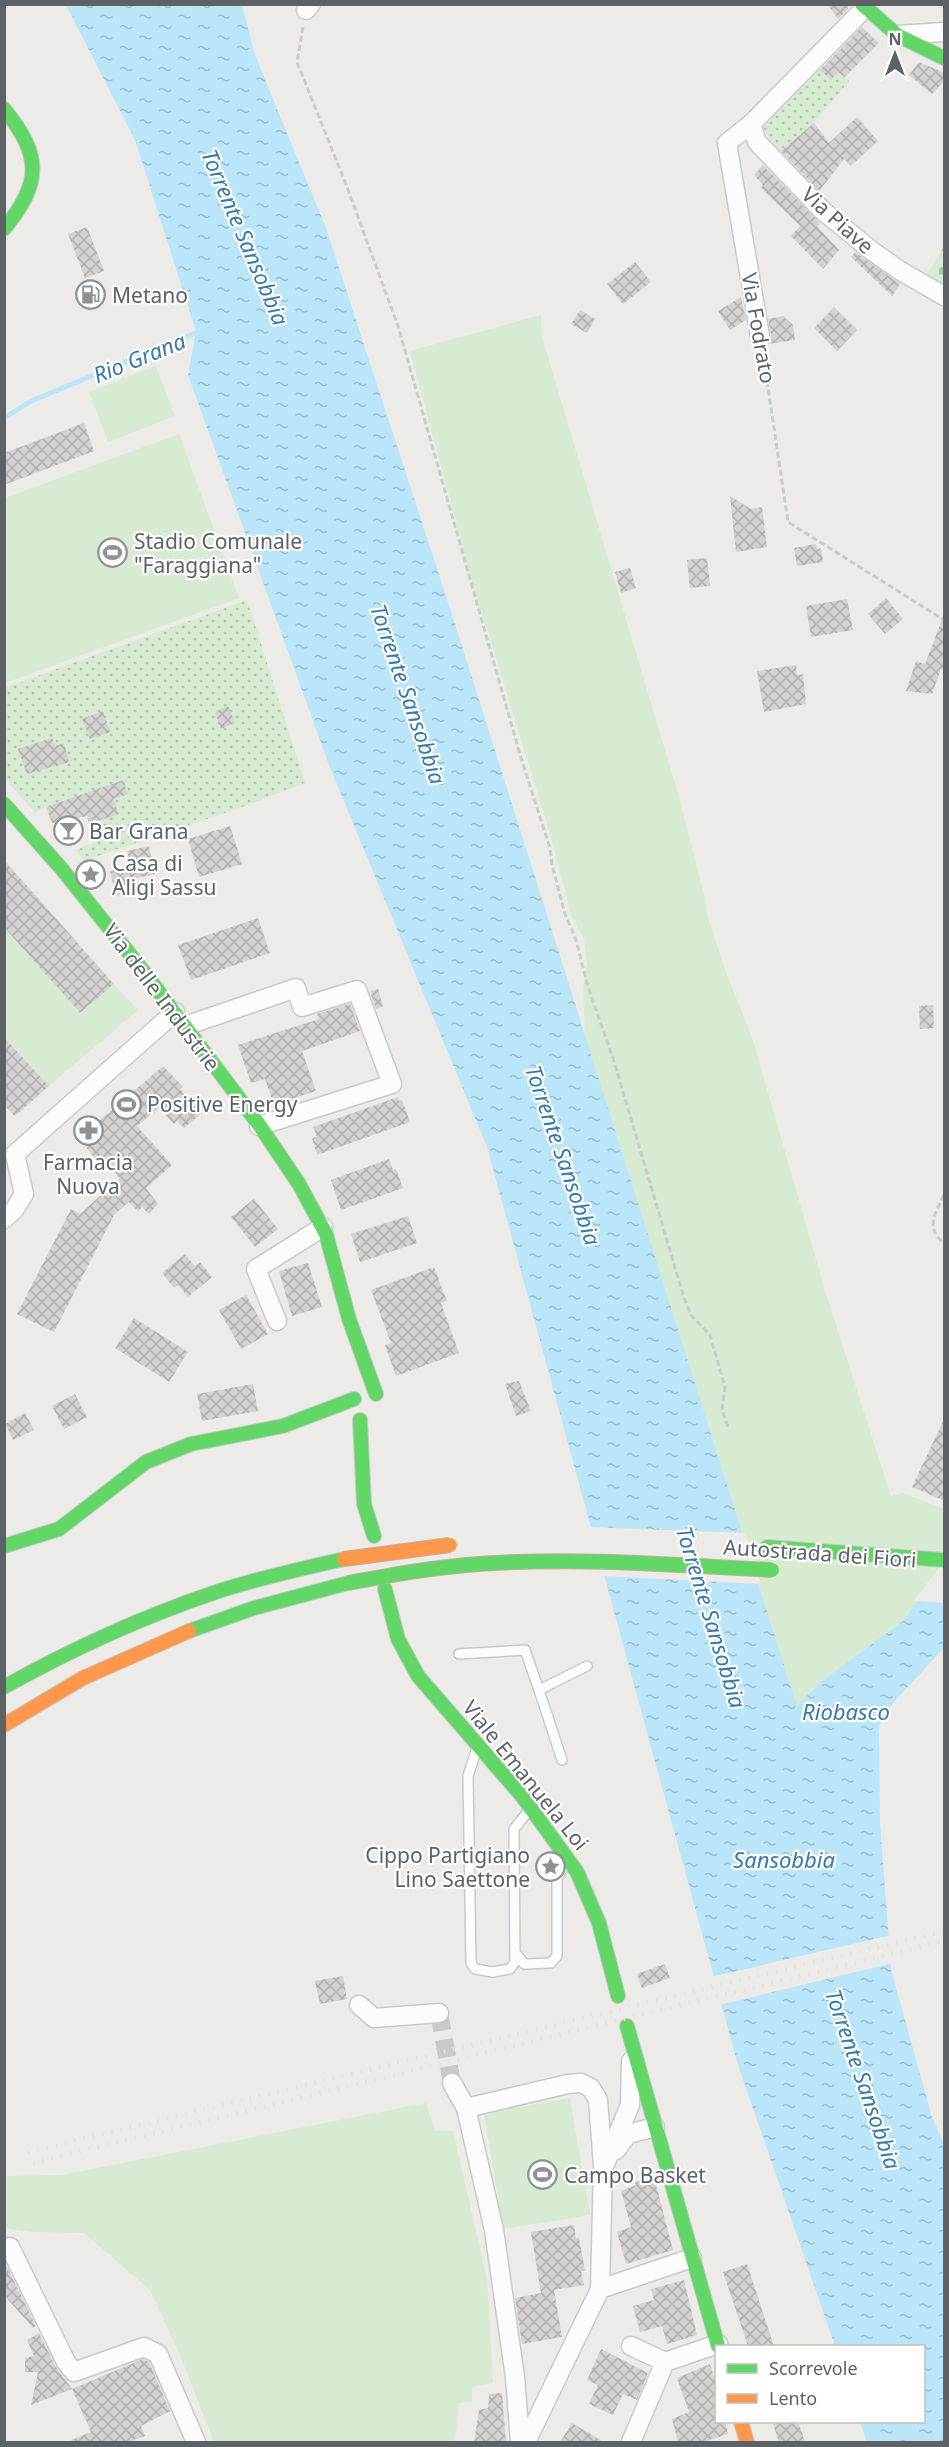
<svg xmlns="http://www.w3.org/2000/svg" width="949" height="2447" font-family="'Noto Sans',sans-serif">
<defs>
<pattern id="cemetery-stones" width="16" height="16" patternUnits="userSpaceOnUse" patternTransform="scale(1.5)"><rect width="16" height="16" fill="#d7ead2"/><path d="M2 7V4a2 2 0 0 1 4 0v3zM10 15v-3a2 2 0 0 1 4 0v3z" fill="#b2c1ae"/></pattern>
<pattern id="garden-dots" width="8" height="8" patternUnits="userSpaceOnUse" patternTransform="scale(1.5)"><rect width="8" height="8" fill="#d7ead2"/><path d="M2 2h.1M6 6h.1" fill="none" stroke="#b2c1ae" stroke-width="1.8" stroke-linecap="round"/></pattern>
<pattern id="water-ripples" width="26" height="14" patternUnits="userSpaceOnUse" patternTransform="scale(1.5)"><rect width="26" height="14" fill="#bbe5f8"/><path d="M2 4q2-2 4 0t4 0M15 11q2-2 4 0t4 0" fill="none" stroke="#9bbdcd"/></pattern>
<pattern id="building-cross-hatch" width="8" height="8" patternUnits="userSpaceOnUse" patternTransform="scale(1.5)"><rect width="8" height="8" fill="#d4d2d1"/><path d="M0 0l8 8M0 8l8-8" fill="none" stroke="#afaead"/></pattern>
</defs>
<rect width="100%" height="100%" fill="#edebe8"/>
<path fill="#d7ead2" d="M541,315L542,337L679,797L705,898L706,911L725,970L752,1037L826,1294L891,1496L903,1493L944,1509V1559L913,1608L903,1621L822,1681L797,1706L585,1036L583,988L587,962L584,939L571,914L549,830L471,578L410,351Z
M156,366L175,416L108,442L89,392Z
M179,434L239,598L5,683V498Z
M5,927L80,1013L114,984L138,1010L49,1086L5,1037Z
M570,2098L590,2215L503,2229L484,2113Z
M426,2103L435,2131H453L487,2279L493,2383L472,2387V2402L459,2403L455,2442H214L180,2355L150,2290L84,2233L33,2232L8,2229L5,2222V2176L62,2175Z"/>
<path fill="url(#cemetery-stones)" d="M944,246V286L924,279Z"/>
<path fill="url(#garden-dots)" d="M816,66L831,79L838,72L849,81L814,123L778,153L760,122Z
M247,600L305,783L245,806L83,861L76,850L94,842L89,824L118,814L113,799L123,780L46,807L35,813L5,779L4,688Z"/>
<path fill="url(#water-ripples)" d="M66,5H242L255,55L326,228L456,627L797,1706L822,1681L903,1621L944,1565V1648L893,1703L879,1726L880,1822L891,1970L932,2117L944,2144V2442H867L860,2422H924V2346H835L738,2065L487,1147L329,765L188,375L196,331L135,140Z"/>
<path fill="#edebe8" d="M588,1527L745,1533L761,1584L601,1576Z
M944,1562V1603L914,1601L942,1563Z
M891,1935L893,1963L719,2005L711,1977Z"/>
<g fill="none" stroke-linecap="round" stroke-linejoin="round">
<path stroke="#bbe5f8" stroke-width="5" d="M4,418L31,401L203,330"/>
</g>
<path fill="url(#building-cross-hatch)" d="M827,4H847L848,9L838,19Z
M862,27L879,43L845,77L838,72L831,80L820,70Z
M919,62L945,73V80L932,94L909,75Z
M857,117L878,141L851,166L844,159L819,191L781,151L814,123L829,143Z
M763,165L820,223L817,226L839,250L823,269L791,236L800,226L761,188L763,185L754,175Z
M87,227L104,271L85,278L68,234Z
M855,252L900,284L892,296L851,257Z
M635,262L651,282L623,304L607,284Z
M741,297L746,320L730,330L718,311Z
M834,307L857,330L837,351L814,328Z
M580,310L595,319L587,333L571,324Z
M783,316L793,325L795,340L768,344L771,335L768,319Z
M84,423L94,451L4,485V453Z
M730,496L751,509L762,507L767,547L736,552Z
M816,544L817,549L821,548L823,562L797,566L794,548Z
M707,558L710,586L690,588L687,560Z
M630,568L636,588L621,593L615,572Z
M886,598L903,619L885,634L868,614Z
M847,599L853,630L811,637L806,606Z
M943,617L945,670L941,669L932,694L906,691L916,661L925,664Z
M796,665L797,675L803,674L806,704L764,712L757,671Z
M228,706L235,723L221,729L215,712Z
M103,711L110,732L90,739L82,719Z
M52,738L55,746L64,743L69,762L27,774L18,749Z
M123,780L128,794L113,799L119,814L89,824L87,816L52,823L46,807Z
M230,826L242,864L199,877L188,839Z
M149,846L155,874L128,880L130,893L116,896L110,871L130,866L127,851Z
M4,860L114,984L80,1013L4,927Z
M258,918L270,953L191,980L178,945Z
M378,989L383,1006L376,1009L370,991Z
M350,1004L360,1031L302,1051L316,1091L274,1105L265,1079L251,1083L238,1045L319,1019L317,1014Z
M933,1005L934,1028L920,1029L919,1006Z
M4,1037L49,1086L15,1116L4,1105Z
M163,1066L183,1087L180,1089L202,1113L184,1128L177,1121L174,1124L159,1108L137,1126L172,1165L146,1188L158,1204L149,1214L142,1207L138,1211L129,1202L114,1215L54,1332L17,1314L71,1209L80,1214L120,1178L100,1159L97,1161L79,1138Z
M398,1097L399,1101L402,1100L410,1122L317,1155L312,1138L317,1137L313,1127Z
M389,1159L393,1170L396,1169L403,1188L341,1210L331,1180Z
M254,1199L278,1229L255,1247L231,1217Z
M408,1216L417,1243L360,1262L351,1234Z
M185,1254L195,1266L200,1262L212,1277L188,1297L178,1285L174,1288L162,1273Z
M308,1263L322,1307L292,1316L279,1271Z
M434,1267L447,1301L441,1303L459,1353L396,1376L385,1345L391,1343L371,1290Z
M246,1295L268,1334L241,1349L219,1310Z
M134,1318L188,1352L169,1382L115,1348Z
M519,1381L531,1411L516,1416L505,1384Z
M253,1384L258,1411L202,1421L197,1394Z
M75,1394L87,1417L64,1429L52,1406Z
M25,1413L34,1430L13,1440L5,1424Z
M945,1417V1501L912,1487Z
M665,1964L670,1978L642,1988L637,1974Z
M343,1976L347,1999L320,2004L315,1981Z
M654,2177L673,2250L626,2264L617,2232L631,2227L621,2191L636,2185L635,2182Z
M574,2225L576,2238H579L585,2271H581L584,2285L554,2290L562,2337L522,2344L515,2298L541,2293L531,2232Z
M4,2261L36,2326L33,2328L4,2295Z
M747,2264L774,2346H748L723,2272Z
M684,2280L697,2335L667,2344L662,2326L640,2332L633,2306L654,2300L651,2289Z
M39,2333L56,2367L72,2389L31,2405L38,2372H25V2358L34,2356L27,2340Z
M601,2349L648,2373L637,2400L623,2394L613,2415L589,2404L598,2385L587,2380Z
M143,2359L149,2362L170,2411L141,2426L145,2436L129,2442H66L91,2432L72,2389Z
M710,2364L717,2386V2421H725L728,2434L704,2442H678L672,2419L689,2412L677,2378Z
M502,2393L506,2442H474L479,2410L488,2408L489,2394Z
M772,2421H798L805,2442H779Z
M572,2423L604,2442H560Z"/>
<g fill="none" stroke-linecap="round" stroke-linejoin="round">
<path stroke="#c9c9c8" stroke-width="18" stroke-dasharray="18 9" stroke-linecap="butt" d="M439,2013L452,2083"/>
<defs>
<path id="lane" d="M459,1654L525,1650L539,1690L587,1666
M539,1690L562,1760
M477,1748L468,1776L471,1963L475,1969L493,1972L510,1969L515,1962L514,1829L530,1809
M515,1952L524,1964L551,1963L557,1956V1879L566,1861"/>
<path id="street" d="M306,10L311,4
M898,35L944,32
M751,124L757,142L822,210L872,251L899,270L944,296
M760,336L727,143L751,124L865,8
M185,1026L296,988L302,1007L357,990L392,1084L259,1126
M4,1219L14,1210L24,1194L15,1154L175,1012
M277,1321L256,1269L323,1227
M359,2005L374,2018L439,2013
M452,2083L466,2108
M616,2150L628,2134L655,2127
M605,2164L630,2105L631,2061
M10,2247L66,2362L74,2372L144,2347L158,2354L196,2442
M600,2289L692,2258
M631,2346L665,2362L718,2344
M520,2442L515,2377L494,2230L466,2108L568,2084L581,2083L591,2088L598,2100L603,2166L600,2289L526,2442
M631,2442L665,2362"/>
<path id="fast" d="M862,4L897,35L944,58
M4,109C42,155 42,183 4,229
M4,804L61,868L141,968L260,1126L299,1184L326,1234L349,1319L376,1394
M360,1420L364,1504L374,1536
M4,1546L59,1529L146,1462L191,1444L283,1426L354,1399
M767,1547L944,1560
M385,1589L398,1639L418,1676L522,1796L577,1872L599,1923L618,1996
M189,1631L254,1608L348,1583
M4,1687C72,1649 142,1617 216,1592C258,1578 301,1569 344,1559
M627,2026L718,2346"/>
<path id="slow" d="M4,1725L83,1678L189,1631
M741,2422L747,2442"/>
</defs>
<use href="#lane" stroke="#c8c9c9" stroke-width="12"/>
<use href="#street" stroke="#c8c9c9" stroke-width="21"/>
<use href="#fast" stroke="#c9caca" stroke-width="16"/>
<use href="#slow" stroke="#c9caca" stroke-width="16"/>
<path stroke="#c7cdc9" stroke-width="3" stroke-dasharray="6 3" stroke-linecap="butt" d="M303,27L297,62L347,187L398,326L521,758L550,848L552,865L565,914L576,940L588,987L613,1058L684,1298L691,1315L710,1335L725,1387L722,1410L728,1427
M763,354L788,522L944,620
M944,1195C935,1213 925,1229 944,1243"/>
<use href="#lane" stroke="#fcfcfc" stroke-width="9"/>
<use href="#street" stroke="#fcfcfc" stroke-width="18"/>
<use href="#fast" stroke="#63d668" stroke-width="14"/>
<use href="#slow" stroke="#ff974d" stroke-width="14"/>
<path stroke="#e3e2e3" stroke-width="4.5" stroke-dasharray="1.5 8" stroke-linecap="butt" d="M28,2152L944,1931
M33,2163L944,1941"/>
<defs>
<path id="fast-bridge" d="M348,1583C391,1575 435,1567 479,1564C577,1557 675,1565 772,1570"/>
<path id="slow-bridge" d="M344,1559L450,1545"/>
</defs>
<use href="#fast-bridge" stroke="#c5b194" stroke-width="16" stroke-linecap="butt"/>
<use href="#slow-bridge" stroke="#c5b194" stroke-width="16" stroke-linecap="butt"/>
<use href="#fast-bridge" stroke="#63d668" stroke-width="14"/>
<use href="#slow-bridge" stroke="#ff974d" stroke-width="14"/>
</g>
<defs>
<symbol id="fuel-ring" viewBox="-11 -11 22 22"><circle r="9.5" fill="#fff" stroke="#8f9294" stroke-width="1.5"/><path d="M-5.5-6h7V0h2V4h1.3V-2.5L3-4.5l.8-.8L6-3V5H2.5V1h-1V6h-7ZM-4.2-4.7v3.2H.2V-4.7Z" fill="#8f9294"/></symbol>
<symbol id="stadium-ring" viewBox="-11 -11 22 22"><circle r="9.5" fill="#fff" stroke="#8f9294" stroke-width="1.5"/><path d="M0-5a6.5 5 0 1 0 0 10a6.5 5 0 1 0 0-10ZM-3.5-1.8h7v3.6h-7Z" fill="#8f9294"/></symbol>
<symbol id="bar-ring" viewBox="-11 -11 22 22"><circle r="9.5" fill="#fff" stroke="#8f9294" stroke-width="1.5"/><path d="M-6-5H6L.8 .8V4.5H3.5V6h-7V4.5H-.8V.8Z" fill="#8f9294"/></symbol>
<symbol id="sight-ring" viewBox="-11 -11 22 22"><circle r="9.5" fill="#fff" stroke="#8f9294" stroke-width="1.5"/><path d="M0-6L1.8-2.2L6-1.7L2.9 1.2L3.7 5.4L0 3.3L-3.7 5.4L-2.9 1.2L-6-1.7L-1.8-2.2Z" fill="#8f9294"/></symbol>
<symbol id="pharmacy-ring" viewBox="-11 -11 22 22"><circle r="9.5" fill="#fff" stroke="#8f9294" stroke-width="1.5"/><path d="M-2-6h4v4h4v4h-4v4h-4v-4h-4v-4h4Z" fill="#8f9294"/></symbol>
</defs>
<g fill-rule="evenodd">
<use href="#fuel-ring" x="74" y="278" width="33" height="33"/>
<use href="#stadium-ring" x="96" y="536" width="33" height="33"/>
<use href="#bar-ring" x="52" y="814" width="33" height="33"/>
<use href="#sight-ring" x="74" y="858" width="33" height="33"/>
<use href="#stadium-ring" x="110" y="1088" width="33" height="33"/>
<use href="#pharmacy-ring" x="72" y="1114" width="33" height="33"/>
<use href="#sight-ring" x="534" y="1850" width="33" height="33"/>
<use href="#stadium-ring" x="526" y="2158" width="33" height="33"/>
</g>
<g text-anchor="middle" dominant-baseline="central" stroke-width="4.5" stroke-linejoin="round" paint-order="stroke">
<g font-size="21" fill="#5d6266" stroke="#fff">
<text transform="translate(838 220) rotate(42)">Via Piave</text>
<text transform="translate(759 328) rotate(80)">Via Fodrato</text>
<text transform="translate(162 997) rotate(53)">Via delle Industrie</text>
<text transform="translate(820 1553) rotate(4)">Autostrada dei Fiori</text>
<text transform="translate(526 1775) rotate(51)">Viale Emanuela Loi</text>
</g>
<g font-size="21" fill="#5d6266" stroke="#fff" text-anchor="start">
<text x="112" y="295">Metano</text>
<text x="134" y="541">Stadio Comunale<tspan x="134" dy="24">"Faraggiana"</tspan></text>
<text x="89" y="831">Bar Grana</text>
<text x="112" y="863">Casa di<tspan x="112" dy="24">Aligi Sassu</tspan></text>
<text x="147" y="1104">Positive Energy</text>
<text x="88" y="1162" text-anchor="middle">Farmacia<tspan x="88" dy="24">Nuova</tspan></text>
<text x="530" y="1855" text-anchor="end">Cippo Partigiano<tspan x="530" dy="24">Lino Saettone</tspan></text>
<text x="564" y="2175">Campo Basket</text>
</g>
<g font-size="22" font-style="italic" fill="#377aa6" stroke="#fff">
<text transform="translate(246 237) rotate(67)">Torrente Sansobbia</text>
<text transform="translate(139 357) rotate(-22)">Rio Grana</text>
<text transform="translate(409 694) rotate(71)">Torrente Sansobbia</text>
<text transform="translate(564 1155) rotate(71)">Torrente Sansobbia</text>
<text transform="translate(712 1617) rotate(73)">Torrente Sansobbia</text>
<text x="846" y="1711">Riobasco</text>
<text x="784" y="1859">Sansobbia</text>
<text transform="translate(864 2079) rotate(71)">Torrente Sansobbia</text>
</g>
</g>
<rect width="949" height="2447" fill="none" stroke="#5d6266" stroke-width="12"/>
<rect x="715" y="2345" width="210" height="78" fill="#ffffff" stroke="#bec0c2" stroke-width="1.5"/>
<rect x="727" y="2364" width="30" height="9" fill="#63d668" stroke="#bec0c2" stroke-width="1.5"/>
<text x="769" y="2375" font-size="18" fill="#5d6266">Scorrevole</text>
<rect x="727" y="2394" width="30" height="9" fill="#ff974d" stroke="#bec0c2" stroke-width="1.5"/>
<text x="769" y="2405" font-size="18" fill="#5d6266">Lento</text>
<g transform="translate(895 54)" stroke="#ffffff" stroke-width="4.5" paint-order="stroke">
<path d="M0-4.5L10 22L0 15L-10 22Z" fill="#5d6266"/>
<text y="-9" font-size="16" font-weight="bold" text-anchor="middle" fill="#5d6266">N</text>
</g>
</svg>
